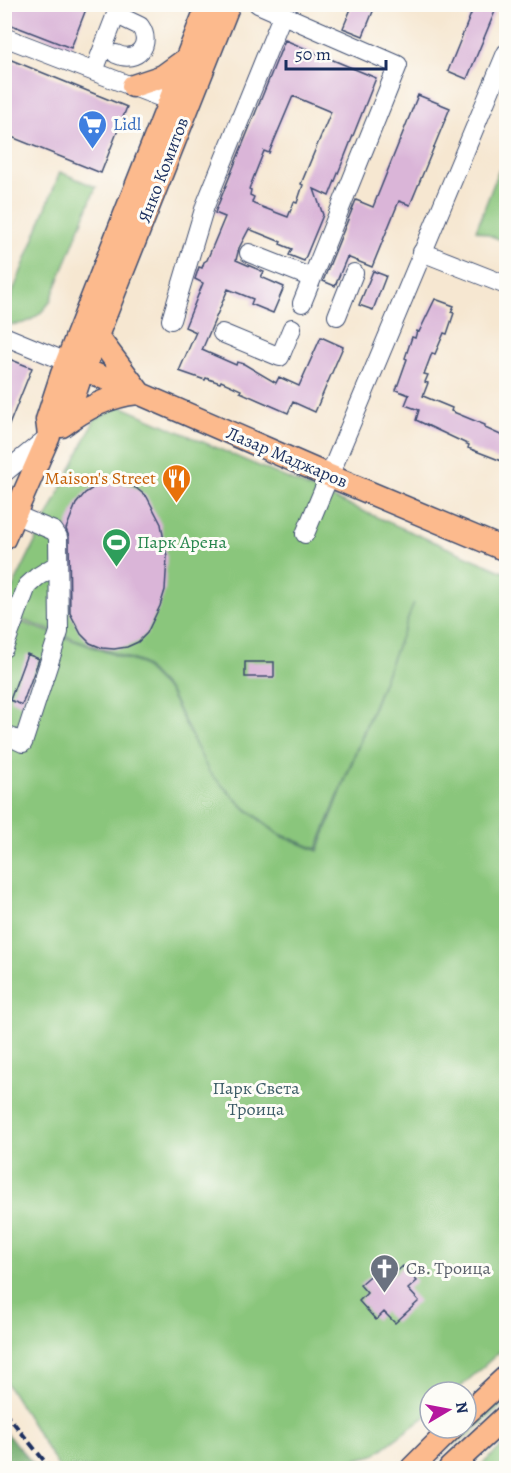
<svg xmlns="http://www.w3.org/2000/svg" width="511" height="1473" font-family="Alegreya,serif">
<rect width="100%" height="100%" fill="#fdfcf7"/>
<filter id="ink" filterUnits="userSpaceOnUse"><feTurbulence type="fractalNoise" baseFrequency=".0167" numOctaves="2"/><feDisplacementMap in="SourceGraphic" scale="12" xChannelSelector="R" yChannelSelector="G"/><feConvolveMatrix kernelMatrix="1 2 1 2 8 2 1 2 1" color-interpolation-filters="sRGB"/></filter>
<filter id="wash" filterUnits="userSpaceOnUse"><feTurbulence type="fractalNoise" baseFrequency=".008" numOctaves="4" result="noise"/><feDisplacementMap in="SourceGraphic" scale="24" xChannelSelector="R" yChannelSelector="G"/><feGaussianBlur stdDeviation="1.35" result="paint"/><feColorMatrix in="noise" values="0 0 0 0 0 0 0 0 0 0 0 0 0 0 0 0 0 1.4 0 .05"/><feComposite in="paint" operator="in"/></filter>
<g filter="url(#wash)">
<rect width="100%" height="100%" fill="#f6e7d1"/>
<path fill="#8ac67b" stroke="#527a6c" stroke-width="1.5" d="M499,170L506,173V242L476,230Z
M60,172L96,187L50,302C38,318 25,327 5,324V312Z
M120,406L506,573V1346L455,1392H430V1413L374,1455L319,1468H59L5,1381L4,621L6,617L141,664L169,692L209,772L242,806L279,835L318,851L414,603L317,849L280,834L242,805L209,772L170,692L142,663L5,614L4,606L95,419Z
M506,1391V1402L468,1436L447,1448Z
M506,1443V1468H478Z"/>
<path fill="#6fab6b" stroke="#456d64" stroke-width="1.5" d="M5,1432L37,1468L5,1467Z"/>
<g id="blocks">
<path fill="#dab5d8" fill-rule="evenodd" d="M4,4H88L71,48L4,22Z
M353,4H376L363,36L343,28Z
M475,4H498L467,79L448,71Z
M285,40L376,78L329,196L314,189L323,215L304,261L289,255L292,249L280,244L281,242L249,229L239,248L236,260L264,272L261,277L284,287L273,313L251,304L253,299L228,289L202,350L236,365L237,362L244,364L276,383L279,377L299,386L321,337L343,347L315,412L293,402L288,413L240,392L241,390L221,381L220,383L206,378L205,380L179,371L196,332L185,327L203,283L195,279L199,267L202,268L204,262L207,260L225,217L215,213L216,210ZM293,96L331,112L301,184L303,185L297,203L294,202L288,217L254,204L252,202L254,197L250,195L251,190L249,189L264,151L269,153Z
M4,57L127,107L101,173L4,134Z
M418,95L450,108L410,205L399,201L372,267L347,257L335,286L323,281L356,200L373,207Z
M373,271L386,276L373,310L359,305Z
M435,299L454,306L451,312L454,313L447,334L444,333L435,354L432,353L424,374L428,375L425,382L428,383L423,396L452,408L451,411L485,425V428L505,437L507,463L468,448L469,445L416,420L419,410L405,405L409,395L396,390L407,359L405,358L412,337L415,338L417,331L419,332Z
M4,357L32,368L5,435H4Z
M109,482L123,483L136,488L147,497L161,524L167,557L165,590L160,606L147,633L138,642L127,647L114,649L102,648L90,643L81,634L70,613L69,537L66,529L76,504L85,493L96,486Z
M27,654L39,659L22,705L10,700Z
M245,662H274V677H245Z
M384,1264L394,1274L403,1266L417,1281L408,1289L419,1301L395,1323L384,1312L376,1320L359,1301L367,1293L360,1285Z"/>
</g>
</g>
<g filter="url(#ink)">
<use href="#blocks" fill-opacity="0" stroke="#3c4b6f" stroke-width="1.5"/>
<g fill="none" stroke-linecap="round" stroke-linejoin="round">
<defs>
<path id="minor" d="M258,4L398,65L302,303
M4,37L183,106
M116,54C137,64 153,44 140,26L117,15
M94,71L120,4
M422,252L506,285
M249,253L312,278
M337,316L354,273
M171,320L205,206L282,16
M222,333L280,357L292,328
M4,336L67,362
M4,473L48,437
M4,510L54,531L58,537L59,632L23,743L4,734
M305,534L506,53
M4,648L27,586L37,577L58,564"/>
<path id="major" d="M133,86L163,76L185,60
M97,336L139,392
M67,362L318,471L506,550
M65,423L79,381L229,4
M62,426C86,408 109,396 138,393
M4,539L49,436L47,420L62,374L208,4
M466,1414L506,1377
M412,1468L452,1428
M450,1468L506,1416"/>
</defs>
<use href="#minor" stroke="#3c4b6f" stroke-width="20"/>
<use href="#major" stroke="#3c4b6f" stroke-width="25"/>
<use href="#minor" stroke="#fff" stroke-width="18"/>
<use href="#major" stroke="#fcba8d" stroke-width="22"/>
<path stroke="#1b2f5e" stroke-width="4" stroke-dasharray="9 4.5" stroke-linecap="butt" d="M4,1411L50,1468"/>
</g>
</g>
<defs>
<symbol id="supermarket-pin" viewBox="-11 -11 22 30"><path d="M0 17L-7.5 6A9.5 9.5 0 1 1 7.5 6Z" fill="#3f7fe0" stroke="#fdfcf7"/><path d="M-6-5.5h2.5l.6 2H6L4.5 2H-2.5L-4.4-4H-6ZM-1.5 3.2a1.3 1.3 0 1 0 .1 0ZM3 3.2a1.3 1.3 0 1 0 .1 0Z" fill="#fff"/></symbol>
<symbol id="restaurant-pin" viewBox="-11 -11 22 30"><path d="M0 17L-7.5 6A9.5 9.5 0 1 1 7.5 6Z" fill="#e8710a" stroke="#fdfcf7"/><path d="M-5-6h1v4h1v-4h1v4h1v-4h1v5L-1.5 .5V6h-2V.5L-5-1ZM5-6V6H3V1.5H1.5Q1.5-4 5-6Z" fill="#fff"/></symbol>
<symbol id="stadium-pin" viewBox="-11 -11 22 30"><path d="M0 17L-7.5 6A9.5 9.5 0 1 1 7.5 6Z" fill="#2e9e5b" stroke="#fdfcf7"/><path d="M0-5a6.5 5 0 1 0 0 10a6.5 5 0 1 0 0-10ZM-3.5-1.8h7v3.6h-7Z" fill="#fff"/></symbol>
<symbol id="church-pin" viewBox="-11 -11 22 30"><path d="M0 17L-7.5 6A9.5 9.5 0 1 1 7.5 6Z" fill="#6b7280" stroke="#fdfcf7"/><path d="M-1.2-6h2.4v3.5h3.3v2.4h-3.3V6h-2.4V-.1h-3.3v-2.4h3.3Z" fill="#fff"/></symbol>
</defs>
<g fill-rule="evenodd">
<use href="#supermarket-pin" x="76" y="108" width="33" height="45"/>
<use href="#restaurant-pin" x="160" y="462" width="33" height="45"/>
<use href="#stadium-pin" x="100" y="526" width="33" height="45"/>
<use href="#church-pin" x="368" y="1252" width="33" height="45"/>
</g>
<g text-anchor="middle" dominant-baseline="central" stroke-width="6" stroke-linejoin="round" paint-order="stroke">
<g font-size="18" fill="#366cbe" stroke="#fdfcf7" text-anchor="start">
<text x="113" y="124">Lidl</text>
</g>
<g font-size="18" fill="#1b2f5e" stroke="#fdfcf7">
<text transform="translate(163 170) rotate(-69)">Янко Комитов</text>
<text transform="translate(287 457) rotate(23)">Лазар Маджаров</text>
</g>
<g font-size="18" fill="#c56008" stroke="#fdfcf7" text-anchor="end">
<text x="156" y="478">Maison's Street</text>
</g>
<g font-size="18" fill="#27864d" stroke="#fdfcf7" text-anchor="start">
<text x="137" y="542">Парк Арена</text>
</g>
<g font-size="18" fill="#3c5c67" stroke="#fdfcf7">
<text x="256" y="1088">Парк Света<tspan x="256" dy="21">Троица</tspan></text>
</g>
<g font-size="18" fill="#5b616d" stroke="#fdfcf7" text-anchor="start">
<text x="406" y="1268">Св. Троица</text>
</g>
</g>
<rect width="511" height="1473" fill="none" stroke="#fdfcf7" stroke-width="24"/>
<g transform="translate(448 1410) rotate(80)"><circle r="28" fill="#fdfcf7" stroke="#a3aaba" stroke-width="1.5"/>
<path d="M0-4.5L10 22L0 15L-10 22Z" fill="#b5179e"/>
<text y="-9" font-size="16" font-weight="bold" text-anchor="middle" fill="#1b2f5e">N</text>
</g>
<path d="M286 60v9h100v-9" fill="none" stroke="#1b2f5e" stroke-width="3"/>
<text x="295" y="60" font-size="18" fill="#1b2f5e" stroke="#fdfcf7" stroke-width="4.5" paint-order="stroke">50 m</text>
</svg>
